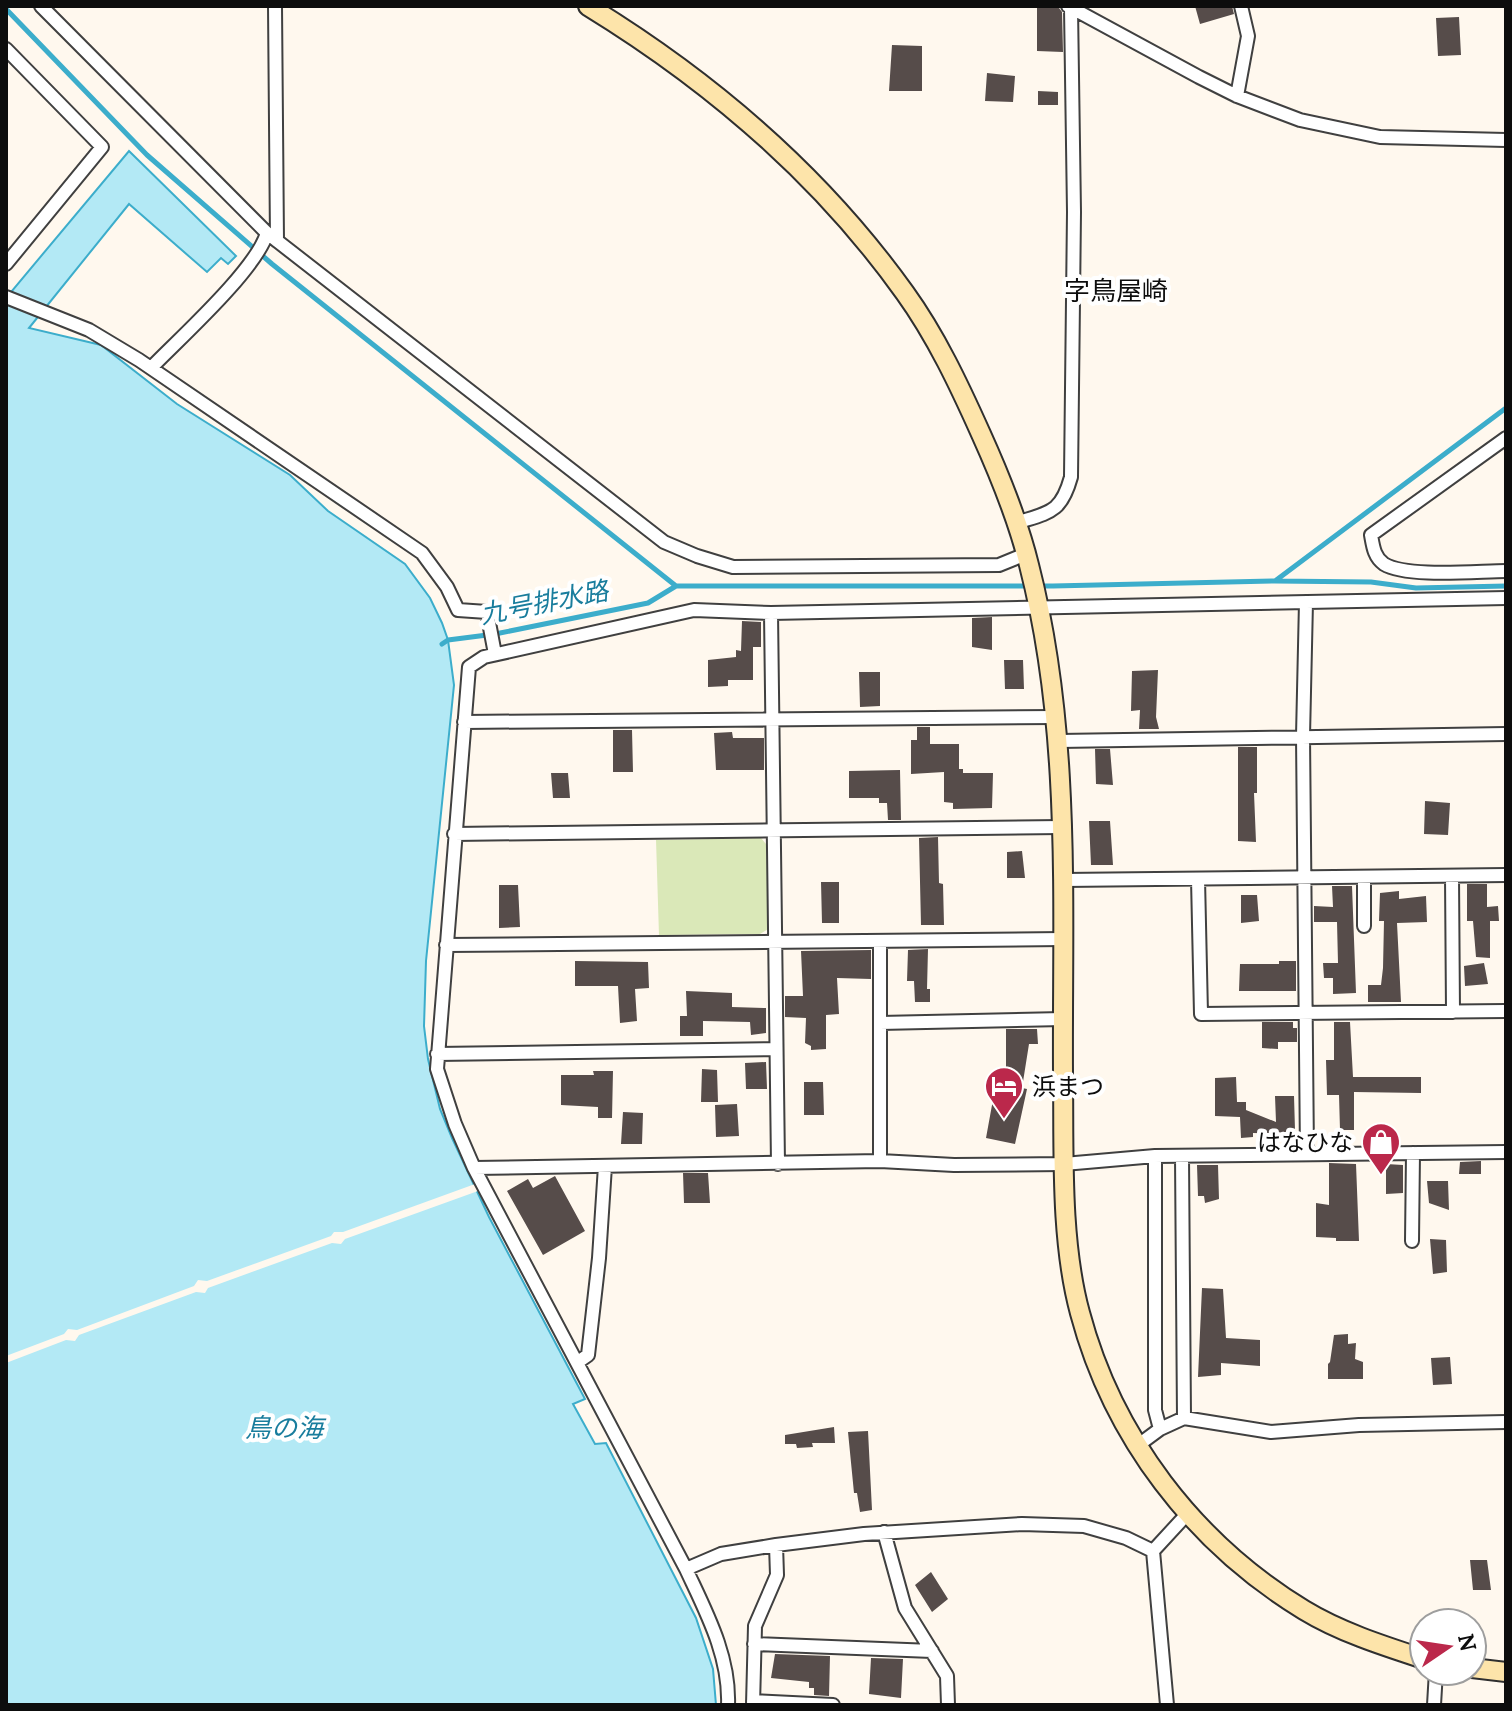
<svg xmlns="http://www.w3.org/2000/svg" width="1512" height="1711" font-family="Lora,'Noto Sans JP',serif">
<rect width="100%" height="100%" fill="#fff8ee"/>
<path fill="#dae8b8" d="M761,838L766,844L770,928L760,934L659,935L656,840Z"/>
<path fill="#b3e9f5" stroke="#3cadcb" stroke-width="2" d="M129,151L236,256L228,264L221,258L207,272L129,204L29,328L101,345L177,404L290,475L328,511L405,564L430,598L442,623L448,640L454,685L426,961L424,1026L428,1059L440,1109L452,1138L489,1217L585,1399L573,1404L595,1444L606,1443L696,1618L713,1669L716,1705H6V298Z"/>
<path fill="#fff8ee" d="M475,1184L478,1191L345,1239L341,1244L332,1243L208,1288L205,1293L196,1292L79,1335L75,1341L66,1340L6,1363V1356L64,1334L68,1329L77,1330L194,1286L198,1280L207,1281L331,1236L334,1232H343Z"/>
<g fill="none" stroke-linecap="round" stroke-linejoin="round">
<path stroke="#3cadcb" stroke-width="5" d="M6,9L147,155L272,264L676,586
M1275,581L1371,582L1416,588L1506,586
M442,644L448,640L495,634L648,603L676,586H1053L1275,581L1506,408"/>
</g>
<path fill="#564c4a" d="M1037,6L1059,8L1062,12L1063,52L1037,51Z
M1195,6H1232L1234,14L1200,24Z
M1459,17L1461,55L1438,56L1436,18Z
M892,45L922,46V91H889Z
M987,73L1015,76L1013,102L985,101Z
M1038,91L1058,92V105H1038Z
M992,617V650L972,647V618Z
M742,621L761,622V647H753V680H728V686L708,687V660L736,657V650L741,651Z
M1004,660H1023L1024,689H1005Z
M1158,670L1156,717L1159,729H1139L1140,710L1131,711L1132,671Z
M859,672H880V706L860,707Z
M917,727H930V744H959V769H963V773H993L992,808L953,809V803L944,802V772L911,774V740H917Z
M613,730H632L633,772H613Z
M732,732L733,738H764V770H716L714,733Z
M1238,747H1257V793H1254L1256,842L1238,841Z
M1095,749H1110L1113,785L1096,784Z
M900,770L901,820H888L887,803H879V798H849V771Z
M551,773H568L570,798H553Z
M1425,801L1450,803L1448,835L1424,834Z
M1089,821H1110L1113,865H1091Z
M938,837L939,883L943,884L944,925H921L919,838Z
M1022,851L1025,878H1007V852Z
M821,882H839V923H822Z
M1467,884H1487V907L1498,906L1499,921H1490V958L1476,957L1473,921H1467Z
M499,885H518L520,927L499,928Z
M1332,886H1352L1356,993L1333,994V978H1324L1323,963H1338L1337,922H1314V906L1333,907Z
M1399,891V899L1426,896L1427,922L1397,923L1401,1002H1368V985H1381L1383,968L1384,921H1379L1380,893Z
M1241,895H1257L1259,921L1241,923Z
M928,949L927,989H930V1002H915L914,981H907L908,950Z
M871,950V979L837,978L839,1014L826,1015V1049L811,1050V1046L805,1043L806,1018L785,1017V996H803L801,951Z
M575,961L648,962L649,988L635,989L637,1021L620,1023L618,986H575Z
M1279,961H1296V991H1239L1240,964H1279Z
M1484,963L1488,984L1465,986L1464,966Z
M686,991L732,993V1007L766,1008V1033L751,1035L750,1022L703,1021V1036H680V1016H687Z
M1262,1022H1293V1028H1297V1042H1278V1049L1262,1048Z
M1334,1022H1350L1353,1077H1421V1093L1354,1092V1130H1340L1339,1095H1327L1326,1060H1334Z
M1006,1029H1037L1038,1044H1029L1022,1088L1027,1089L1015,1144L986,1138L996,1083L1006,1085Z
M766,1062L767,1089H746L745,1063Z
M702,1069L717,1070L718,1102H701Z
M593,1071H613L612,1118H598V1107L561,1105V1075H594Z
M1236,1077L1237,1102H1246V1110L1276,1122L1275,1096H1294L1295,1130L1298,1134L1253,1133V1137L1241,1138L1240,1117L1215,1116V1078Z
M804,1082H823L824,1115H804Z
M737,1104L739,1136L716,1137L715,1105Z
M623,1112L643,1113L642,1144H621Z
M1481,1161V1174H1459L1460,1162Z
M1329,1163L1356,1164L1359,1241H1336V1238L1316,1237V1203L1329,1205Z
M1386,1164L1403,1165V1193L1386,1194Z
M1197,1165H1218L1219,1199L1205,1203L1204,1196H1198Z
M683,1173H708L710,1203H684Z
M555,1176L585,1231L543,1255L507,1191L528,1179L533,1188Z
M1427,1181H1448L1449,1210L1429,1203Z
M1430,1239L1446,1240L1447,1272L1433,1274Z
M1202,1288L1223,1289L1226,1338L1260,1340V1366L1221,1363V1375L1198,1377Z
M1348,1334V1344L1356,1343L1355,1359L1363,1362V1379H1328V1364L1330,1362L1334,1335Z
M1450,1357L1452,1384L1433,1385L1431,1358Z
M834,1427L835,1443H812L813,1447L797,1448L796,1444H785V1435Z
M868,1431L872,1510L860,1512L857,1493H854L848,1432Z
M1470,1560H1487L1491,1590H1473Z
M931,1572L948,1599L932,1612L915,1585Z
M775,1654L830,1656L829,1696L814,1695V1688H809V1682L771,1678Z
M871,1658L903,1659L901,1698L869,1694Z"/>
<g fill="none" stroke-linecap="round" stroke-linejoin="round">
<defs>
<path id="street" d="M41,6L267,233
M275,6L277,241
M1068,6L1199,77L1237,96L1300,120L1380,137L1506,140
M6,49L102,147L6,264
M1237,96L1248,36L1241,6
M6,297L89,330L139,360L422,553L447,587L458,610L487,612L495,654
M151,368C180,338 256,270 267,233L664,542L697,556L733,567L999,565L1026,554
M1506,438L1371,535C1373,546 1374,557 1384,564C1407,578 1478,571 1506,571
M1016,523C1050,512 1061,513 1071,477L1074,212L1071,8
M1306,602L1303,736L1307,1154
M771,613L778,1164
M464,722L1056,717
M1059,741L1506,734
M454,834L1062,827
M1452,876L1453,1012
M1198,879L1201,1014L1506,1011
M1064,880L1506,875
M1364,926V877
M446,945L1064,939
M880,1023L1063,1019
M437,1054L776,1049
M1155,1156V1410L1160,1429
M1182,1156L1184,1418
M880,1161V941
M474,1168L880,1161L954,1165L1064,1164L1155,1156L1506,1152
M1412,1241L1413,1153
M578,1362L588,1355L599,1258L605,1166
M1137,1446L1160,1429L1184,1418L1271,1432L1359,1425L1506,1422
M884,1532L905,1608L947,1676L948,1705
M1153,1551L1167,1705
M1153,1551L1188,1513
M686,1569L721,1554L776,1545L864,1534L1022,1524L1084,1526L1126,1538L1153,1551
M754,1644L932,1651
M753,1701L833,1705
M728,1705C730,1656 706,1612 686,1569L474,1168L455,1124L437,1069L469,667L484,657L694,610L771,613L1506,598
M753,1705L755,1626L777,1575L776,1545
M1434,1705L1436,1671"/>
<path id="secondary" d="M588,6C712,82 820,174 905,293C936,336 959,385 981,434C1000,476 1018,520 1029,565C1072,732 1062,904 1063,1074C1064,1150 1060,1240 1080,1313C1113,1437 1194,1543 1304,1610C1340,1632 1384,1646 1424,1659
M1472,1668L1506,1672"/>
</defs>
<use href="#street" stroke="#404040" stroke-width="16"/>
<use href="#secondary" stroke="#2f2f2f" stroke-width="22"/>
<use href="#street" stroke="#fff" stroke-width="12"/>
<use href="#secondary" stroke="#fde4aa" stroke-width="18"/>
</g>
<defs>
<symbol id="hotel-pin" viewBox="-11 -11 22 30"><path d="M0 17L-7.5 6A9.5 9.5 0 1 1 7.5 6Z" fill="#bb284b" stroke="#fff"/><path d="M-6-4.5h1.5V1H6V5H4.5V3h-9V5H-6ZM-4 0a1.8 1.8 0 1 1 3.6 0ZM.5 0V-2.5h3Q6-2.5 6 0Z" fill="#fff"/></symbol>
<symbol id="shop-pin" viewBox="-11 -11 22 30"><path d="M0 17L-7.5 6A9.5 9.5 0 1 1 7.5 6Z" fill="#bb284b" stroke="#fff"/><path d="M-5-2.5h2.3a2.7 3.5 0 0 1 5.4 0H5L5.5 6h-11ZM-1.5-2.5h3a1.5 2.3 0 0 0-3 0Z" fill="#fff"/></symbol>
</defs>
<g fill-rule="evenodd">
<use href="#hotel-pin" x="982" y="1064" width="44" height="60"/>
<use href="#shop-pin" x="1359" y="1120" width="44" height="60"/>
</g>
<g text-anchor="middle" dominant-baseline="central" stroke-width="8" stroke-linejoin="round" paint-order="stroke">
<g font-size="24" fill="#0d0d0d" stroke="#fff" text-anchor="start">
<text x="1032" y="1086">浜まつ</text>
<text x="1353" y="1142" text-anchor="end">はなひな</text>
</g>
<g font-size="26" fill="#0d0d0d" stroke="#fff">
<text x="1116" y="290">字鳥屋崎</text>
</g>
<g font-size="26" font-style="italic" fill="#197d9d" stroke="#fff">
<text transform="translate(544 602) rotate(-11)">九号排水路</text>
<text x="284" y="1427">鳥の海</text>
</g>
</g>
<rect width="1512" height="1711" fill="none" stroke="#0d0d0d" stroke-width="16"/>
<g transform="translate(1448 1647) rotate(77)"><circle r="38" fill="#ffffff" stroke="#9e9e9e" stroke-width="2"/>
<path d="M0-6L14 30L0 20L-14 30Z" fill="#bb284b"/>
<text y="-12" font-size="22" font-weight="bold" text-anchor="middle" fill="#0d0d0d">N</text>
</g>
</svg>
